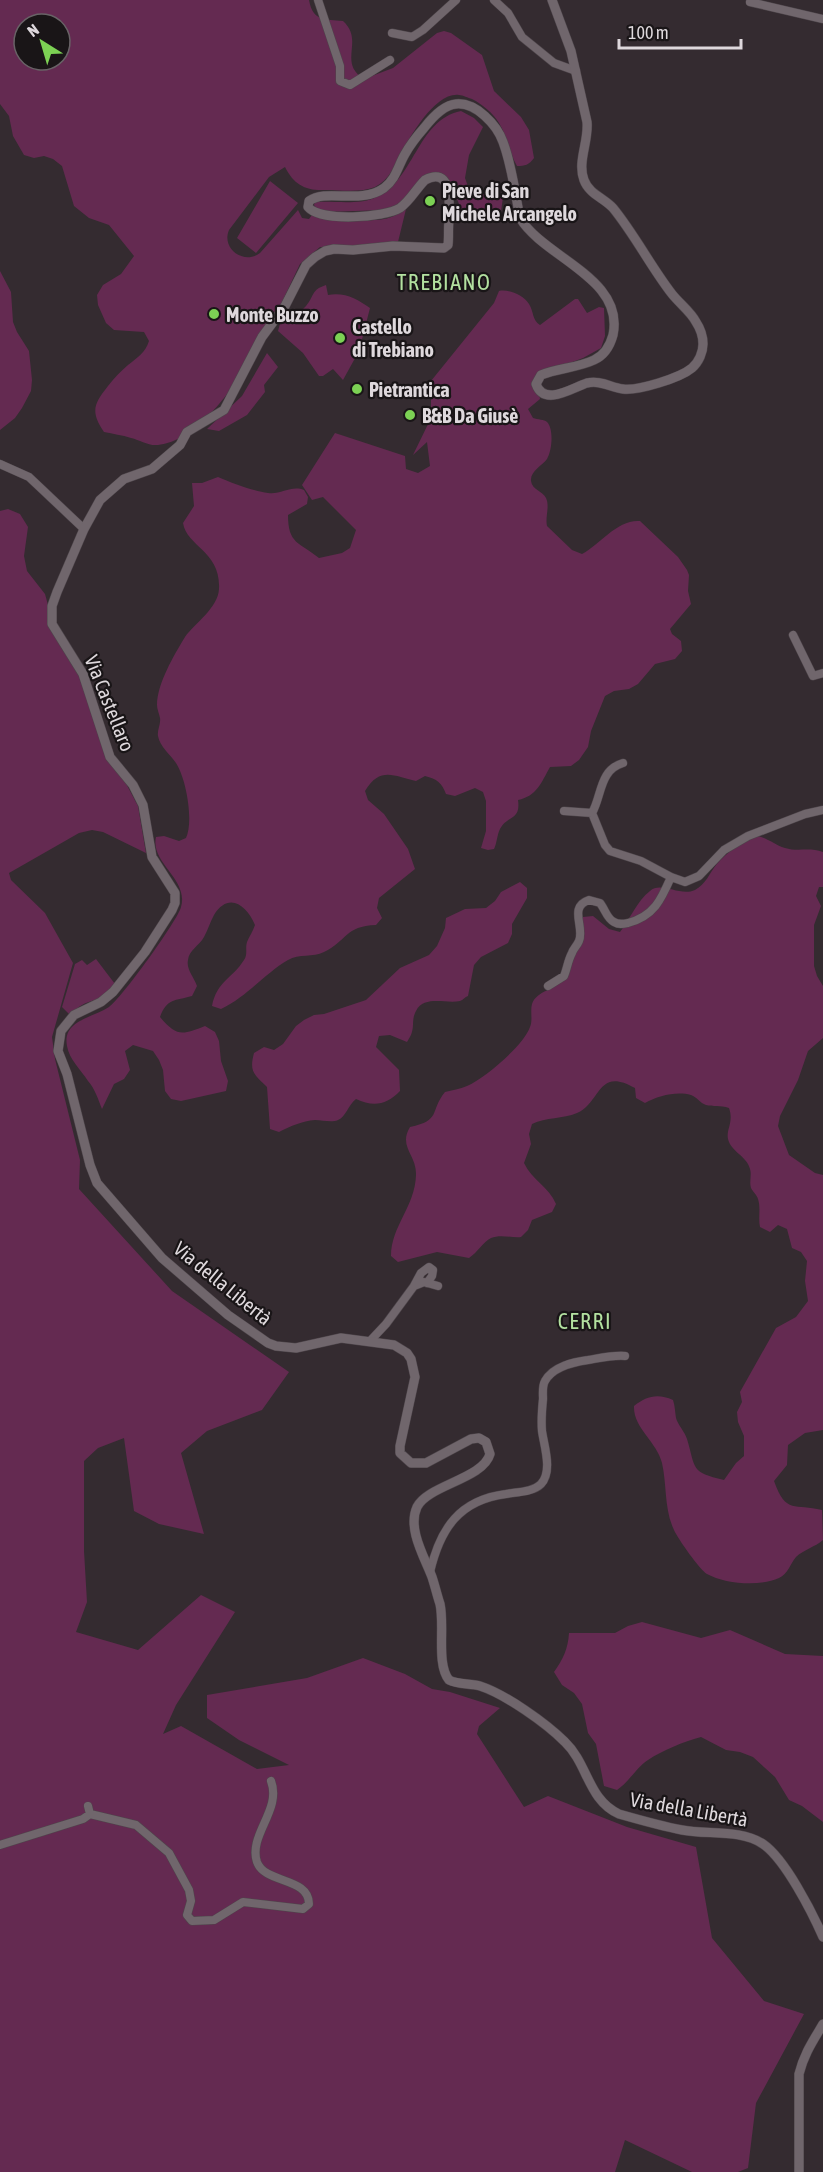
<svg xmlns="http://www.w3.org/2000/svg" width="823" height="2172" font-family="'Asap Condensed',sans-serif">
<rect width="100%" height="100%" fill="#342b30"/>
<path fill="#642a51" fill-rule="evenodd" d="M0,0H309C313,22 325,19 343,21C365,41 337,62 364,79L393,68L437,33L444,31L451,33L482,55L494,91L521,117L529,130L534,158C529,165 525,166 517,166C509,152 507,136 499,123C493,113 482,104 472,99C468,98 463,95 459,95C435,92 410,137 400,155C394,167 389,180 375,187C361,193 341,190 325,190C306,191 294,185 285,167L269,177L229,230C221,249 244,265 260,253L298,210L302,218L309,219L312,215C327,220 368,222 384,219C392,218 399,213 406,209L398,242L393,246L320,247L300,264L282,302L288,317C294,315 301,312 306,306C315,295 311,290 326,285L328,295C345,292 357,299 370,308L359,351L343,380L333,369L323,376H319L303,353L278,331L284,309C257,350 209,440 158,445C148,446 140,440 131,438C122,435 113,434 104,432C90,411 94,404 108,386C114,378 121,371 128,365C138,357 145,353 149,341L144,332L114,330L106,323L98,305L97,295L103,285L121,274L134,256L109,225L89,218L74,206L62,166L53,159L44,156L34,158L24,155L13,136L9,116L0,104ZM24,24H60V60H24Z
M461,111L474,118L483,127L469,155L465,178L470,192L503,197L500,219L463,214L451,184L440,176L396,205L384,210L326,212L316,208L314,205L315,202H318C335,201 358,205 374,198C415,182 416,120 461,111Z
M270,181L298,203L256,253L237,238Z
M0,271L11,292L13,322L17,332L29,351L32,380L31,391L22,408L15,418L0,430Z
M499,291C509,289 523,295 529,304C534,312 532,320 540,325L575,299H578L587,313L599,307L604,308L605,336L601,348L583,358L536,376L540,399L528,409L533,418C538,420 544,419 547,422C554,429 552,451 547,459C542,466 530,471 531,481C532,490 543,491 546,498C550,506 545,517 547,526L572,550L582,554C600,544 618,519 640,521L678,557L687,570L689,575L688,591L691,604L670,629L672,634L681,641L682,651L675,659L655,664L638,684L629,689L614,691L605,696L591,731L588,747L579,760L571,766L550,767C541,783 537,796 518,800C521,821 507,815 500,829C497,835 497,843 494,849L488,850L481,848L486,831V801L483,792L475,788L455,796L446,794C442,783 437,779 425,776L416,781C394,776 380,766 365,791L368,800L384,814L408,849L415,869L379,898L377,908L382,918L376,925C345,926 347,941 324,952C313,958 299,953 288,960C264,974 247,997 221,1009L212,1006C217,981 232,979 244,960C248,954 245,949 247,942C249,937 253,931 255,925C247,906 229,891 214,915C210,922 208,930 204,937C199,946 189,950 188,960C186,969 194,977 197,986L192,996C175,1001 167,998 160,1017C177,1037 182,1035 205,1026L215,1032L219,1041L221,1061L228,1081L226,1091L181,1101L171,1099L165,1091L163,1070L159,1060L153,1051L133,1045L125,1051L130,1070L124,1079L114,1084L102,1109C98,1099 95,1089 88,1081C81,1070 69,1059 67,1046C62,1020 93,1018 109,1007C121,999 178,920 181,907C189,879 150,863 156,837L164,836L179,841L186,838C194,821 186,778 176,763C170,754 160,747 158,736C157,730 161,724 160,718C159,713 157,709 157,705C157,684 174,655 185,637C195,623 218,608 219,589C221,551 187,547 183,523L194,506L192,483H202L218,477C232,483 253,491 268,493C281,495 291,485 304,490L308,497L307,504L288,515C288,544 299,542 319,558L342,553L350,548L356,530L323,497L312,500L302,485L335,433L405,456L406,469L418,473L430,466L427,442L413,455L431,418V381L494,303Z
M267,353L278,367L264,385L265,392L247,415L219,431L207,429L242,396Z
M8,509L20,514L28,527L24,556L27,571L45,594L51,616L82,682L105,744L138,806L146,853L103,832L92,830L79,833L9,873L11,880L45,913L73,963L52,1037L55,1059L80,1160L79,1189L172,1291L289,1372L262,1410L207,1431L181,1453L204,1534L159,1524L134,1511L124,1438L98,1448L84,1461V1551L87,1602L76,1632L138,1650L201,1595L235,1612L176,1705L163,1734L181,1726L257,1769L289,1765L239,1740L207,1718V1695L307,1678L363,1658L405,1674L432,1689L450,1692L500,1708L479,1726L477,1734L524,1807L548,1796L627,1827L696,1847L712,1938L764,2001L804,2014L756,2103L748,2168L738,2172H692L625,2140L615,2172H0V511Z
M758,836C769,839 775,845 785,848C797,852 810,847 823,852V887H819L816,896L821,906L814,925V966L817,976L823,986V1038L808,1051L798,1080L780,1116L778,1126L789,1155L815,1173L823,1175V1430L805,1433L788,1445L787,1465L774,1481C786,1515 795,1503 822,1510L823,1540C815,1547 803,1550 796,1557C790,1564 788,1574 779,1578C760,1587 725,1584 707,1574C700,1570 678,1539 674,1530C664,1509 667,1485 662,1463C657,1442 633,1428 634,1406C646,1396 658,1393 673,1400C675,1406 675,1412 676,1418C678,1425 685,1432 687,1439C696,1469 690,1472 724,1480L736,1463L744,1456V1436L738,1422L737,1412L742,1402L740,1392L776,1328L796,1317L808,1301L805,1281L807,1261L801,1252L792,1248L787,1229L778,1225L770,1232L760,1227C758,1218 761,1208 758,1199C757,1195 753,1192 751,1188C749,1181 752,1175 750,1169C747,1156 731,1152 728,1139C726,1129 734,1122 729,1108C720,1105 713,1107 706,1105C700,1103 697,1097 691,1095C676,1091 658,1096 645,1103L636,1098L635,1088C597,1066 601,1103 577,1113C563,1119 546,1117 532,1124L529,1134L531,1144L524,1163C532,1180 549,1187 556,1204L552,1212L532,1220L528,1230L521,1237C512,1238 500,1234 491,1238C483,1242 478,1252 469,1258L437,1252L398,1262L391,1256C391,1226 415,1207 416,1175C417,1155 398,1147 410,1127C442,1120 429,1112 445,1092C452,1090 460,1089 467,1086C485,1078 524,1045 530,1027C533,1020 530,1011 532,1004C537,990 556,990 564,979C572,966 579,933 583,917L593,916L609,929L620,932C630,919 637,901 650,891C661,881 680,897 695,890C706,884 709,874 716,865C727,852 742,841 758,836Z
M520,882L527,888V898L512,924V934L508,943L481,957L474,965L468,996C465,997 463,1000 460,1001C446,1004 424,995 416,1011C410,1022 417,1028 407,1042L390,1035L379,1036L376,1047L399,1070L400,1091C387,1105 373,1107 356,1099C348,1105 346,1117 338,1120C331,1123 323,1120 315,1120C302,1121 291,1126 279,1132L270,1129L267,1087C254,1074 249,1072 254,1053L264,1047L274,1050L283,1044L296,1026L304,1020L314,1015L324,1014L366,1000L400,968L429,955L437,946L445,928L446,918L465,909L486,908L495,901L501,892Z
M96,959L115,984C108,995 98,999 86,1003C80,1005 75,1011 69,1014L62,1007L75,964L82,960L87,965Z
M642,1622L701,1638L730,1630L785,1654L823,1656V1822L802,1806L789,1800L775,1777L753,1757L740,1752L726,1750L701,1737C683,1742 663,1750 648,1760C636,1768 629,1782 617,1790L604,1786L596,1744L588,1733L582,1704L574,1693L562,1685L554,1672C563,1659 568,1649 569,1633H615L628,1626Z"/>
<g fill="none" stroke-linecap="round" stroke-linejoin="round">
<defs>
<path id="minor" d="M318,0L340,66V81L350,85L390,60
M494,0L508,13L522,37L554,63L576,71
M750,2L823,19
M392,33L412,37L423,30L456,0
M0,464L29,477L84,529
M793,635L813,676L823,673
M564,811L592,813L605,845L610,851L641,861L671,877L685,882L699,876L724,850L748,836L805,814L823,810
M592,813C602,796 599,770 623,763
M548,986L564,976C567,969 568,960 572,953C573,949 577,946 579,941C585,927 568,907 589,900L600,903C605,909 607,919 614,922C619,925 623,924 628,923C654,916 661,900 671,877
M414,1286L421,1273L429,1267L433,1270L432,1276L427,1283
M370,1341L386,1324L414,1286L424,1282L438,1286
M430,1572C440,1529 459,1500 506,1494C517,1492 533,1492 541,1484C553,1471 544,1446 542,1431C541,1420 542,1409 543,1399C543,1394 542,1386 545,1381C553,1366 574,1362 588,1360C600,1358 613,1355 625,1356
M90,1814L136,1825L169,1853L189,1890L191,1901L187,1915L192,1921L214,1920L243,1902L303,1909L309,1904C309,1877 265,1884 257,1862C248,1835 282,1810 271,1781
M0,1845L83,1819L90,1814L88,1806"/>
<path id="tertiary" d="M552,0L571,51L587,122C589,141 577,162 584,180C589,194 604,198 613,208C635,235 651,267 672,294C680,304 691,312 696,322C700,328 703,336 703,344C703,352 699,362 692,368C680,378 638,391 623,389C610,387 600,380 587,383C572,388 544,407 536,384L541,375C558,368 577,368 594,360C605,355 610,346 613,335C625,278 544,258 520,218C515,193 512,166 503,142C497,125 476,102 456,104C444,105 431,119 424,128C417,136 410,145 405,154C398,166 396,179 384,188C360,205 327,188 309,201L308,207C320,222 384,218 400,208C410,201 416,189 425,180C454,165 449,207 449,221C448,229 449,237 448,245L444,248L393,246L353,250L334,249L325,251L315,257L306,265L285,306L262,337L224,410L187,432L180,445L152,469L124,479L100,500L84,529L57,592L52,606V624L83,674L110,757L133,785L143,805L152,857L175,893V903L172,910L145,952L113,992L101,1002L74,1015L61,1031L58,1051L67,1074L90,1165L97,1183L162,1258L228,1315L268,1343L276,1346L296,1348L341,1338L394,1345L407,1353L411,1359L415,1377L400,1446V1453L411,1463H426L471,1439L479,1438L486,1442L490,1454C483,1479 428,1485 417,1507C407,1529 425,1558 432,1577C435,1586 437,1595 440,1604C445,1626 436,1664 449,1680C458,1685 470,1683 480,1686C505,1694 546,1723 565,1742C588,1764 588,1800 619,1814C640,1820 661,1826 682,1830C707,1835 741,1829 763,1844C785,1859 812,1912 823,1937
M799,2172V2074C804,2054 813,2041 823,2024"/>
</defs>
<use href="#minor" stroke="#4e464b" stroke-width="9"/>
<use href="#tertiary" stroke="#4e464b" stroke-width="10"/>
<use href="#minor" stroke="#70666c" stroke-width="8"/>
<use href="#tertiary" stroke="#70666c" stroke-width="9"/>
</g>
<g fill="#7cd154" stroke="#191517" stroke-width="2">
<circle cx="430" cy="201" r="6"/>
<circle cx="214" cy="314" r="6"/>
<circle cx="340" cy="338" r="6"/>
<circle cx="357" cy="389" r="6"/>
<circle cx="410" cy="415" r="6"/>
</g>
<g text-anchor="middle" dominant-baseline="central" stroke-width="4.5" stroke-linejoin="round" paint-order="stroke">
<g font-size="20" font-weight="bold" fill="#ded8dc" stroke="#191517" text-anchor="start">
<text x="442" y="190">Pieve di San<tspan x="442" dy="23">Michele Arcangelo</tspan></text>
<text x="226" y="314">Monte Buzzo</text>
<text x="352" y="326">Castello<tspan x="352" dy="23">di Trebiano</tspan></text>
<text x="369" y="389">Pietrantica</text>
<text x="422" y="415">B&amp;B Da Giusè</text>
</g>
<g font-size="20" fill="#ded8dc" stroke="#191517">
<text transform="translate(110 703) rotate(68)">Via Castellaro</text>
<text transform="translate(223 1283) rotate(39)">Via della Libertà</text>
<text transform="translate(689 1809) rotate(10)">Via della Libertà</text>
</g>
<g font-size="22" letter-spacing="1.5" fill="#b3e1a0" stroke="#191517">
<text x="444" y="282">TREBIANO</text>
<text x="585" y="1321">CERRI</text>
</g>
</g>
<g transform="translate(42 42) rotate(323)"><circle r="28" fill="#191517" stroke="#686366" stroke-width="1.5"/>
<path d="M0-4.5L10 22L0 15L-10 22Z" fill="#7cd154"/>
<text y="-9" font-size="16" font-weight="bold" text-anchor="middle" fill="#ded8dc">N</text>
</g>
<path d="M619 39v9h122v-9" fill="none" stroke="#ded8dc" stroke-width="3"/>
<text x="628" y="39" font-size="18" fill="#ded8dc" stroke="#191517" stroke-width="4.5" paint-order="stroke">100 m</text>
</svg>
